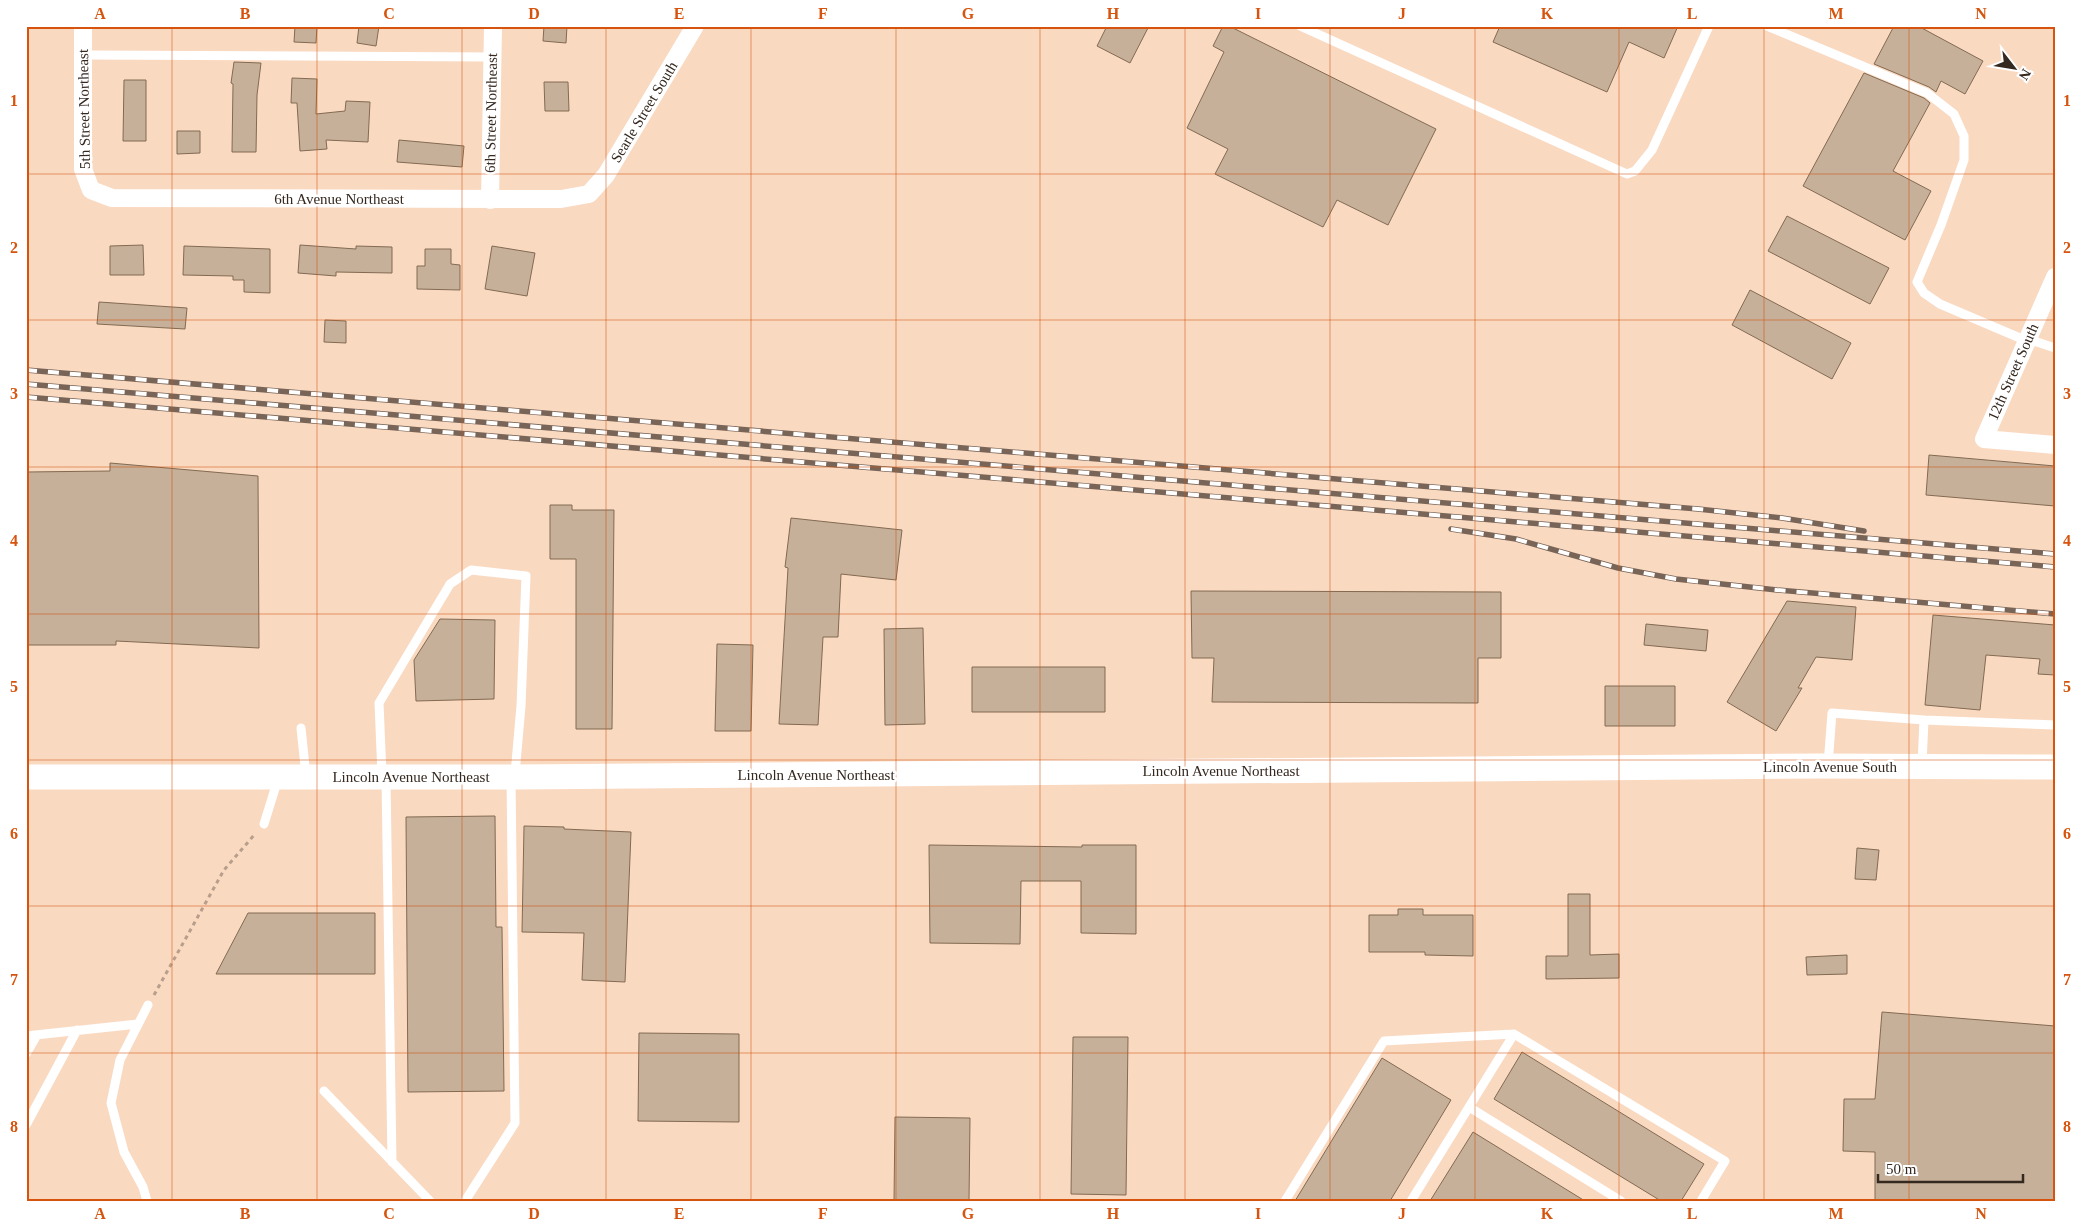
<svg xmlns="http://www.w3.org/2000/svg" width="2081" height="1227" font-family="Georgia,serif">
<rect width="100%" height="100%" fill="#fad9c1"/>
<path fill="#c6b09a" stroke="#836a51" d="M295,26H317L316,43L294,42Z
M359,26H379L376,46L357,43Z
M544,26H567L566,43L543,41Z
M1107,26H1149L1130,63L1097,46Z
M1223,26H1229L1436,129L1388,225L1337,200L1323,227L1215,174L1228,149L1187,128L1224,52L1213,46Z
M1500,26H1678L1664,58L1629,42L1607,92L1493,42Z
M1894,26H1918L1983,61L1965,94L1941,81L1936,92L1929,87L1874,64Z
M234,62L261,63L257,95L256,152H232L233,84L231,83Z
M1864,73L1924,98L1930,103L1893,171L1931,191L1905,240L1803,186Z
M292,78L317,79L316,114L345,111L346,101L370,102L368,142L326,140L327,149L300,151L297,103H291Z
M124,80H146V141H123Z
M544,82H568L569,111H545Z
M177,131H200V153L177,154Z
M399,140L464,146L462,167L397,162Z
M1787,216L1889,268L1870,304L1768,251Z
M143,245L144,275H110V246Z
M300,245L356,249V246L392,247V273L336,272V276L298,273Z
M184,246L270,249V293L244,292V280H233V276L183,275Z
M492,246L535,253L527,296L485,289Z
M425,249H451V264L460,265V290L417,289V266H425Z
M1750,290L1851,343L1832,379L1732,325Z
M99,302L187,308L185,329L97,324Z
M325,320L346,321V343L324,342Z
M1929,455L2055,466V506L1926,495Z
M110,463L258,476L259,648L116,641V645H26V472L110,471Z
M550,505H572V510H614L612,729H576V559H550Z
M791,518L902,530L896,580L841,574L838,637H823L818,725L779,724L788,568L785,567Z
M1191,591L1501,592V658H1478V703L1212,702L1214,658H1192Z
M1787,601L1856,607L1852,660L1816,657L1798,688H1802L1776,731L1727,702Z
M1933,615L2055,625V675L2038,674L2040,659L1986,655L1980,710L1925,705Z
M440,619L495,620L494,699L416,701L414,660Z
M1646,624L1708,630L1706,651L1644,645Z
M923,628L925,724L885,725L884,629Z
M717,644L753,645L751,731H715Z
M972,667H1105V712H972Z
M1605,686H1675V726H1605Z
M495,816L496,927H502L504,1091L408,1092L406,817Z
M524,826L564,827V829L631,832L625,982L582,980L584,933L522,932Z
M929,845L1082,847V845H1136V934L1081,933V881H1021L1020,944L930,943Z
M1857,848L1879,850L1876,880L1855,879Z
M1568,894H1590V955L1619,954V978L1546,979V956H1568Z
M1398,909H1423V915H1473V956L1425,955V952H1369V915H1398Z
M248,913H375V974H216Z
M1847,955V974L1807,975L1806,957Z
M1882,1012L2055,1026V1201H1875V1152L1843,1151L1844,1099H1875Z
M639,1033L739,1034V1122L638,1121Z
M1073,1037H1128L1126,1195L1071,1194Z
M1522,1052L1704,1164L1681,1201H1661L1494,1099Z
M1382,1058L1451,1100L1390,1201H1295Z
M895,1117L970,1118L969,1201H894Z
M1473,1132L1585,1201H1430Z"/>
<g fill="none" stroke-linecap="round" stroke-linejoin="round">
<path stroke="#b89e8b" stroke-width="3" stroke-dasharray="4 4" stroke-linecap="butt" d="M154,995L224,870L255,834"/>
<path stroke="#fff" stroke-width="9" d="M1300,26L1627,174L1635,171L1652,150L1709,26
M1767,26L1927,93L1954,114L1964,136V160L1941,225L1917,282L1924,293L1940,304L2027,341L2037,342L2055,348
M83,55L492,57
M301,728L306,776
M1922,764L1924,720
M1828,765L1832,713L1924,720L2055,725
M382,775L379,703L450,584L471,570L526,576L521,706L515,774
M386,779L392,1162
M264,824L278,779
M26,1036L138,1024
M26,1054L37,1035
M324,1091L430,1201
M1469,1107L1621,1201
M26,1125L77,1030
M147,1201L143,1187L124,1152L111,1103L120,1060L148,1005
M465,1201L515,1123L511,777
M1285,1201L1384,1041L1514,1034L1725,1161L1701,1201
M1411,1201L1514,1034"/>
<path stroke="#fff" stroke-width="18" d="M83,26V169L91,190L112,198L561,199L589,194L606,175L695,26
M490,200L493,26
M2055,277L1984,439L2055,445"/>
<path stroke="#fff" stroke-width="25" d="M26,777H515L1821,766L2055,767"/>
<defs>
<path id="rail" d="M26,370L1698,509L1782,518L1864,531
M26,384L2055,554
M26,397L2055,567
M1451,529L1516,539L1618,568L1676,579L1777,590L2055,614"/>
</defs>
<use href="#rail" stroke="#796557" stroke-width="5.5"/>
<use href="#rail" stroke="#fff" stroke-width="4" stroke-dasharray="11" stroke-linecap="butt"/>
</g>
<path fill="none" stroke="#d6540e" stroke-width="1" stroke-opacity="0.55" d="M172,26V1201M317,26V1201M462,26V1201M606,26V1201M751,26V1201M896,26V1201M1040,26V1201M1185,26V1201M1330,26V1201M1475,26V1201M1619,26V1201M1764,26V1201M1909,26V1201M26,174H2055M26,320H2055M26,467H2055M26,614H2055M26,760H2055M26,906H2055M26,1053H2055"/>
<g text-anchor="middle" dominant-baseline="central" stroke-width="5" stroke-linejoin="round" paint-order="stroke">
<g font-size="15" fill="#34281f" stroke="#fff">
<text transform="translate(84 109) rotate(-91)">5th Street Northeast</text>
<text transform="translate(644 112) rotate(-59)">Searle Street South</text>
<text transform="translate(491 113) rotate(-89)">6th Street Northeast</text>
<text x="339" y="199">6th Avenue Northeast</text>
<text transform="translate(2013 372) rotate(-66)">12th Street South</text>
<text x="1830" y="767">Lincoln Avenue South</text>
<text x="1221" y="771">Lincoln Avenue Northeast</text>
<text x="816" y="775">Lincoln Avenue Northeast</text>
<text x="411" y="777">Lincoln Avenue Northeast</text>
</g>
</g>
<rect width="2081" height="1227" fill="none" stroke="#ffffff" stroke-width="55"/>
<g transform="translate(2014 68) rotate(121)" stroke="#ffffff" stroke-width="4" paint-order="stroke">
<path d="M0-4L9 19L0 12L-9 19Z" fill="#34281f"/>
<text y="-8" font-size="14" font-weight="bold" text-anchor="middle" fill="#34281f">N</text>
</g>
<path d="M1878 1174v8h145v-8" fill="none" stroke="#34281f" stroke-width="2.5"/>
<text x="1886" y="1174" font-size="15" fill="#34281f" stroke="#ffffff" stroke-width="4" paint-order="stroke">50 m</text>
<rect x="28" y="28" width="2026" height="1172" fill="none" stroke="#d6540e" stroke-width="2"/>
<g font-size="16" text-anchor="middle" font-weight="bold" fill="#d6540e">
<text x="100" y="19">A</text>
<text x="245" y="19">B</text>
<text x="389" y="19">C</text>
<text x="534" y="19">D</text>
<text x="679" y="19">E</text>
<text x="823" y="19">F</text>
<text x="968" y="19">G</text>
<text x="1113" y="19">H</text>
<text x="1258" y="19">I</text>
<text x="1402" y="19">J</text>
<text x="1547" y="19">K</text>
<text x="1692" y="19">L</text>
<text x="1836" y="19">M</text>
<text x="1981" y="19">N</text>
<text x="14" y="106">1</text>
<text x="2067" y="106">1</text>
<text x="14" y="253">2</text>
<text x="2067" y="253">2</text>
<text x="14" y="399">3</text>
<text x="2067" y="399">3</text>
<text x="14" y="546">4</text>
<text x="2067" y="546">4</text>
<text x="14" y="692">5</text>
<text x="2067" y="692">5</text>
<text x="14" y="839">6</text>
<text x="2067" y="839">6</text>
<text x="14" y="985">7</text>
<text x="2067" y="985">7</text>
<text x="14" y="1132">8</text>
<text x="2067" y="1132">8</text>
<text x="100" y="1219">A</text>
<text x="245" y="1219">B</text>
<text x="389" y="1219">C</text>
<text x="534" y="1219">D</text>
<text x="679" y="1219">E</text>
<text x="823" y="1219">F</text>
<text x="968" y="1219">G</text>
<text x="1113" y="1219">H</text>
<text x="1258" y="1219">I</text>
<text x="1402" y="1219">J</text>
<text x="1547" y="1219">K</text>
<text x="1692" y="1219">L</text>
<text x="1836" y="1219">M</text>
<text x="1981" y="1219">N</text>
</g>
</svg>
